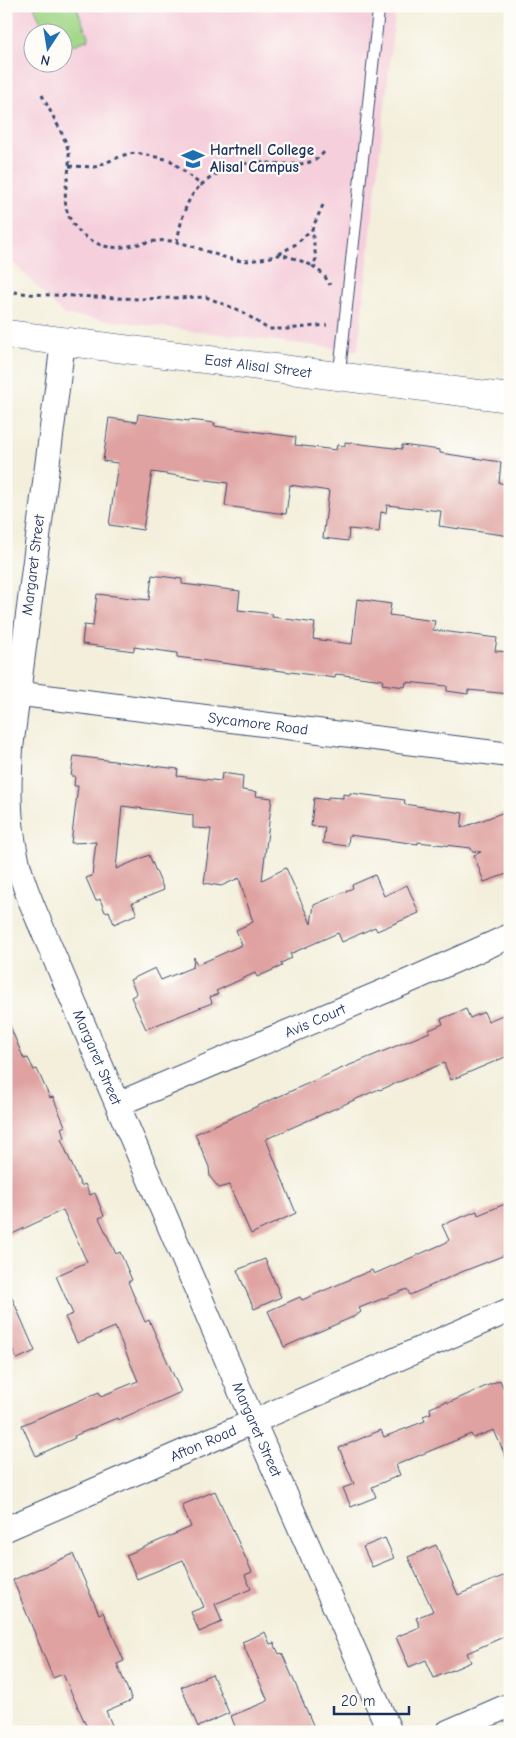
<svg xmlns="http://www.w3.org/2000/svg" width="516" height="1738" font-family="'Comic Neue',sans-serif">
<rect width="100%" height="100%" fill="#fdfcf7"/>
<filter id="ink" filterUnits="userSpaceOnUse"><feTurbulence type="fractalNoise" baseFrequency=".02" numOctaves="2"/><feDisplacementMap in="SourceGraphic" scale="10" xChannelSelector="R" yChannelSelector="G"/><feConvolveMatrix kernelMatrix="1 2 1 2 8 2 1 2 1" color-interpolation-filters="sRGB"/></filter>
<filter id="wash" filterUnits="userSpaceOnUse"><feTurbulence type="fractalNoise" baseFrequency=".0096" numOctaves="4" result="noise"/><feDisplacementMap in="SourceGraphic" scale="20" xChannelSelector="R" yChannelSelector="G"/><feGaussianBlur stdDeviation="1.12" result="paint"/><feColorMatrix in="noise" values="0 0 0 0 0 0 0 0 0 0 0 0 0 0 0 0 0 1.4 0 .05"/><feComposite in="paint" operator="in"/></filter>
<g filter="url(#wash)">
<rect width="100%" height="100%" fill="#f3efdb"/>
<path fill="#f5cfdc" fill-rule="evenodd" d="M6,6H396L358,351L64,315L6,255ZM32,32H62V62H32Z"/>
<path fill="#a1d788" stroke="#5e8373" d="M34,6H76L89,39L63,49L62,32H45Z"/>
<g id="blocks">
<path fill="#dfa2a0" d="M138,414L189,421V420L215,423L214,426L296,437L295,445L336,450L337,445L345,446V442L402,449V445L440,450V453L501,462L499,483L510,484V536L439,526L441,511L387,505L386,513L381,512L379,532L349,529L348,541L323,538L329,491L290,485L286,514L225,506L228,483L152,472L143,530L109,525L118,463L103,461L109,418L137,422Z
M152,575L182,579V584L240,591L238,610L273,614L272,617L315,623L313,639L352,644L357,599L391,604L389,615L435,621L433,630L497,638L495,651L510,652V694L468,690V694L447,691V686L406,682L405,687L382,684L383,680L336,674L335,678L177,657V653L134,647V651L82,644L84,625L93,626L97,594L149,600Z
M74,756L178,769L177,776L221,781L222,773L243,776L242,790L257,792L256,796L272,798L262,880L286,868L311,924L314,905L353,888L352,885L375,875L384,896L407,885L419,913L377,931L375,927L342,942L338,933L290,954L292,958L281,963L282,966L257,977L255,973L216,991L218,994L210,997L212,1003L146,1029L131,997L137,994L130,980L155,968L161,980L193,967L194,957L197,965L242,945L236,930L253,922L239,878L221,886L204,883L211,829L193,828V815L122,806L116,869L149,855L164,890L132,903L137,914L114,924L109,911L105,912L100,899L96,901L86,878L92,876L96,842L71,843L78,786H74L75,776H71Z
M350,793L405,800L404,804L463,813L461,828L510,810V873L484,882L474,855L481,852L472,851L471,848L418,842V844L349,835L348,846L323,843L325,827L311,826L314,798L328,800V797L343,798V794L349,795Z
M466,1009L470,1018L484,1012L488,1021L510,1012V1055L451,1080L444,1063L380,1090L379,1089L266,1139L296,1213L251,1234L229,1185L219,1188L210,1177L209,1167L195,1134L338,1070L430,1032L429,1030L443,1024L441,1019Z
M6,1017L24,1059L28,1058L34,1070L37,1069L50,1098L53,1097L65,1126L61,1128L65,1137L61,1139L81,1186L85,1184L90,1195L95,1193L104,1216L99,1218L116,1254L120,1252L132,1280L128,1282L145,1322L149,1320L181,1392L118,1420L117,1418L74,1436L75,1438L36,1456L22,1425L99,1392L101,1396L138,1381L115,1327L77,1343L65,1317L73,1314L56,1276L87,1262L63,1210L6,1237Z
M510,1202V1253L459,1273L410,1295L407,1289L359,1308L361,1312L355,1316L284,1347L268,1311L300,1297L302,1300L372,1270L374,1274L445,1243L449,1240L442,1225L477,1211L478,1215Z
M265,1259L281,1297L254,1309L237,1270Z
M6,1284L35,1351L17,1359L6,1336Z
M500,1380L510,1403V1467L494,1430L473,1438L471,1434L396,1465L400,1475L372,1487L376,1497L351,1507L343,1488L354,1484L339,1448L381,1430L384,1437L425,1421L423,1416L431,1413L430,1408L447,1401L448,1403Z
M215,1491L252,1572L245,1575L251,1589L215,1604L222,1622L199,1632L191,1612L204,1607L183,1560L137,1579L126,1555L191,1527L182,1505Z
M385,1538L394,1558L372,1567L363,1547Z
M436,1545L458,1595L510,1573V1634L467,1653L471,1662L434,1678L426,1660L409,1667L396,1637L420,1627L416,1618L433,1611L408,1557Z
M73,1554L99,1614L103,1612L124,1661L117,1664L132,1700L106,1711L115,1732H89L63,1674L53,1678L13,1580Z
M265,1632L270,1644L274,1643L279,1654L282,1653L316,1732H237L231,1716L268,1701L242,1642Z
M212,1674L229,1713L198,1727L181,1687Z"/>
</g>
</g>
<g filter="url(#ink)">
<use href="#blocks" fill-opacity="0" stroke="#3b4c71" stroke-width="1"/>
<g fill="none" stroke-linecap="round" stroke-linejoin="round">
<defs>
<path id="lane" d="M339,376L379,6"/>
<g id="street">
<path id="s1" d="M63,342L11,748C9,782 8,816 15,850C20,879 33,907 44,933L253,1421L390,1732"/>
<path id="s2" d="M6,692L510,755"/>
<path id="s3" d="M118,1104L411,980L510,936"/>
<path id="s4" d="M6,1529L510,1310"/>
<path d="M448,1732L510,1705"/>
</g>
<g id="secondary">
<path id="s5" d="M6,334L510,398"/>
</g>
</defs>
<use href="#lane" stroke="#3b4c71" stroke-width="13"/>
<use href="#street" stroke="#3b4c71" stroke-width="26"/>
<use href="#secondary" stroke="#3b4c71" stroke-width="29"/>
<path stroke="#3b4c71" stroke-width="3" stroke-dasharray="4 4" stroke-linecap="butt" d="M42,95C49,110 67,139 69,154C71,180 57,199 73,224C83,239 104,250 122,247C139,245 153,239 171,241C193,244 214,256 236,260C247,262 259,260 270,257C272,257 274,255 277,255C286,254 304,262 313,266
M69,166L95,167L124,155L135,153L147,155L170,160L201,185C216,173 231,165 250,163C272,160 309,173 324,152
M323,205L312,229L316,259L313,266L324,275L330,285
M177,242C181,222 185,199 201,185
M279,254L296,244L311,230
M6,291L30,294L140,299L206,297L241,311L268,329H287L327,325"/>
<use href="#lane" stroke="#fff" stroke-width="11"/>
<use href="#street" stroke="#fff" stroke-width="24"/>
<use href="#secondary" stroke="#fff" stroke-width="28"/>
</g>
</g>
<defs>
<symbol id="university-bare" viewBox="-9 -9 18 18"><path d="M0-5L7-2L0 1L-7-2ZM-4 1L0 2.5L4 1V4Q0 6-4 4Z" fill="#1f6fb2" stroke="#fdfcf7" stroke-width="2.5" paint-order="stroke"/></symbol>
</defs>
<g fill-rule="evenodd">
<use href="#university-bare" x="177" y="143" width="32" height="32"/>
</g>
<g text-anchor="middle" dominant-baseline="central" stroke-width="4.5" stroke-linejoin="round" paint-order="stroke">
<g font-size="15" font-weight="bold" fill="#1b2f5e" stroke="#fdfcf7" text-anchor="start">
<text x="210" y="150">Hartnell College<tspan x="210" dy="17">Alisal Campus</tspan></text>
</g>
<g font-size="15" fill="#1b2f5e" stroke="#fdfcf7">
<text stroke="none"><textPath href="#s5" startOffset="254">East Alisal Street</textPath></text>
<text transform="translate(33 565) rotate(-83)">Margaret Street</text>
<text stroke="none"><textPath href="#s2" startOffset="254">Sycamore Road</textPath></text>
<text stroke="none"><textPath href="#s3" startOffset="214">Avis Court</textPath></text>
<text stroke="none"><textPath href="#s1" startOffset="735">Margaret Street</textPath></text>
<text stroke="none"><textPath href="#s1" startOffset="1140">Margaret Street</textPath></text>
<text stroke="none"><textPath href="#s4" startOffset="215">Afton Road</textPath></text>
</g>
</g>
<rect width="516" height="1738" fill="none" stroke="#fdfcf7" stroke-width="25"/>
<g transform="translate(48 48) rotate(192)"><circle r="24" fill="#fdfcf7" stroke="#a3aaba"/>
<path d="M0-4L9 19L0 12L-9 19Z" fill="#1f6fb2"/>
<text y="-8" font-size="14" font-weight="bold" text-anchor="middle" fill="#1b2f5e">N</text>
</g>
<path d="M334 1706v8h75v-8" fill="none" stroke="#1b2f5e" stroke-width="2.5"/>
<text x="341" y="1706" font-size="15" fill="#1b2f5e" stroke="#fdfcf7" stroke-width="4" paint-order="stroke">20 m</text>
</svg>
